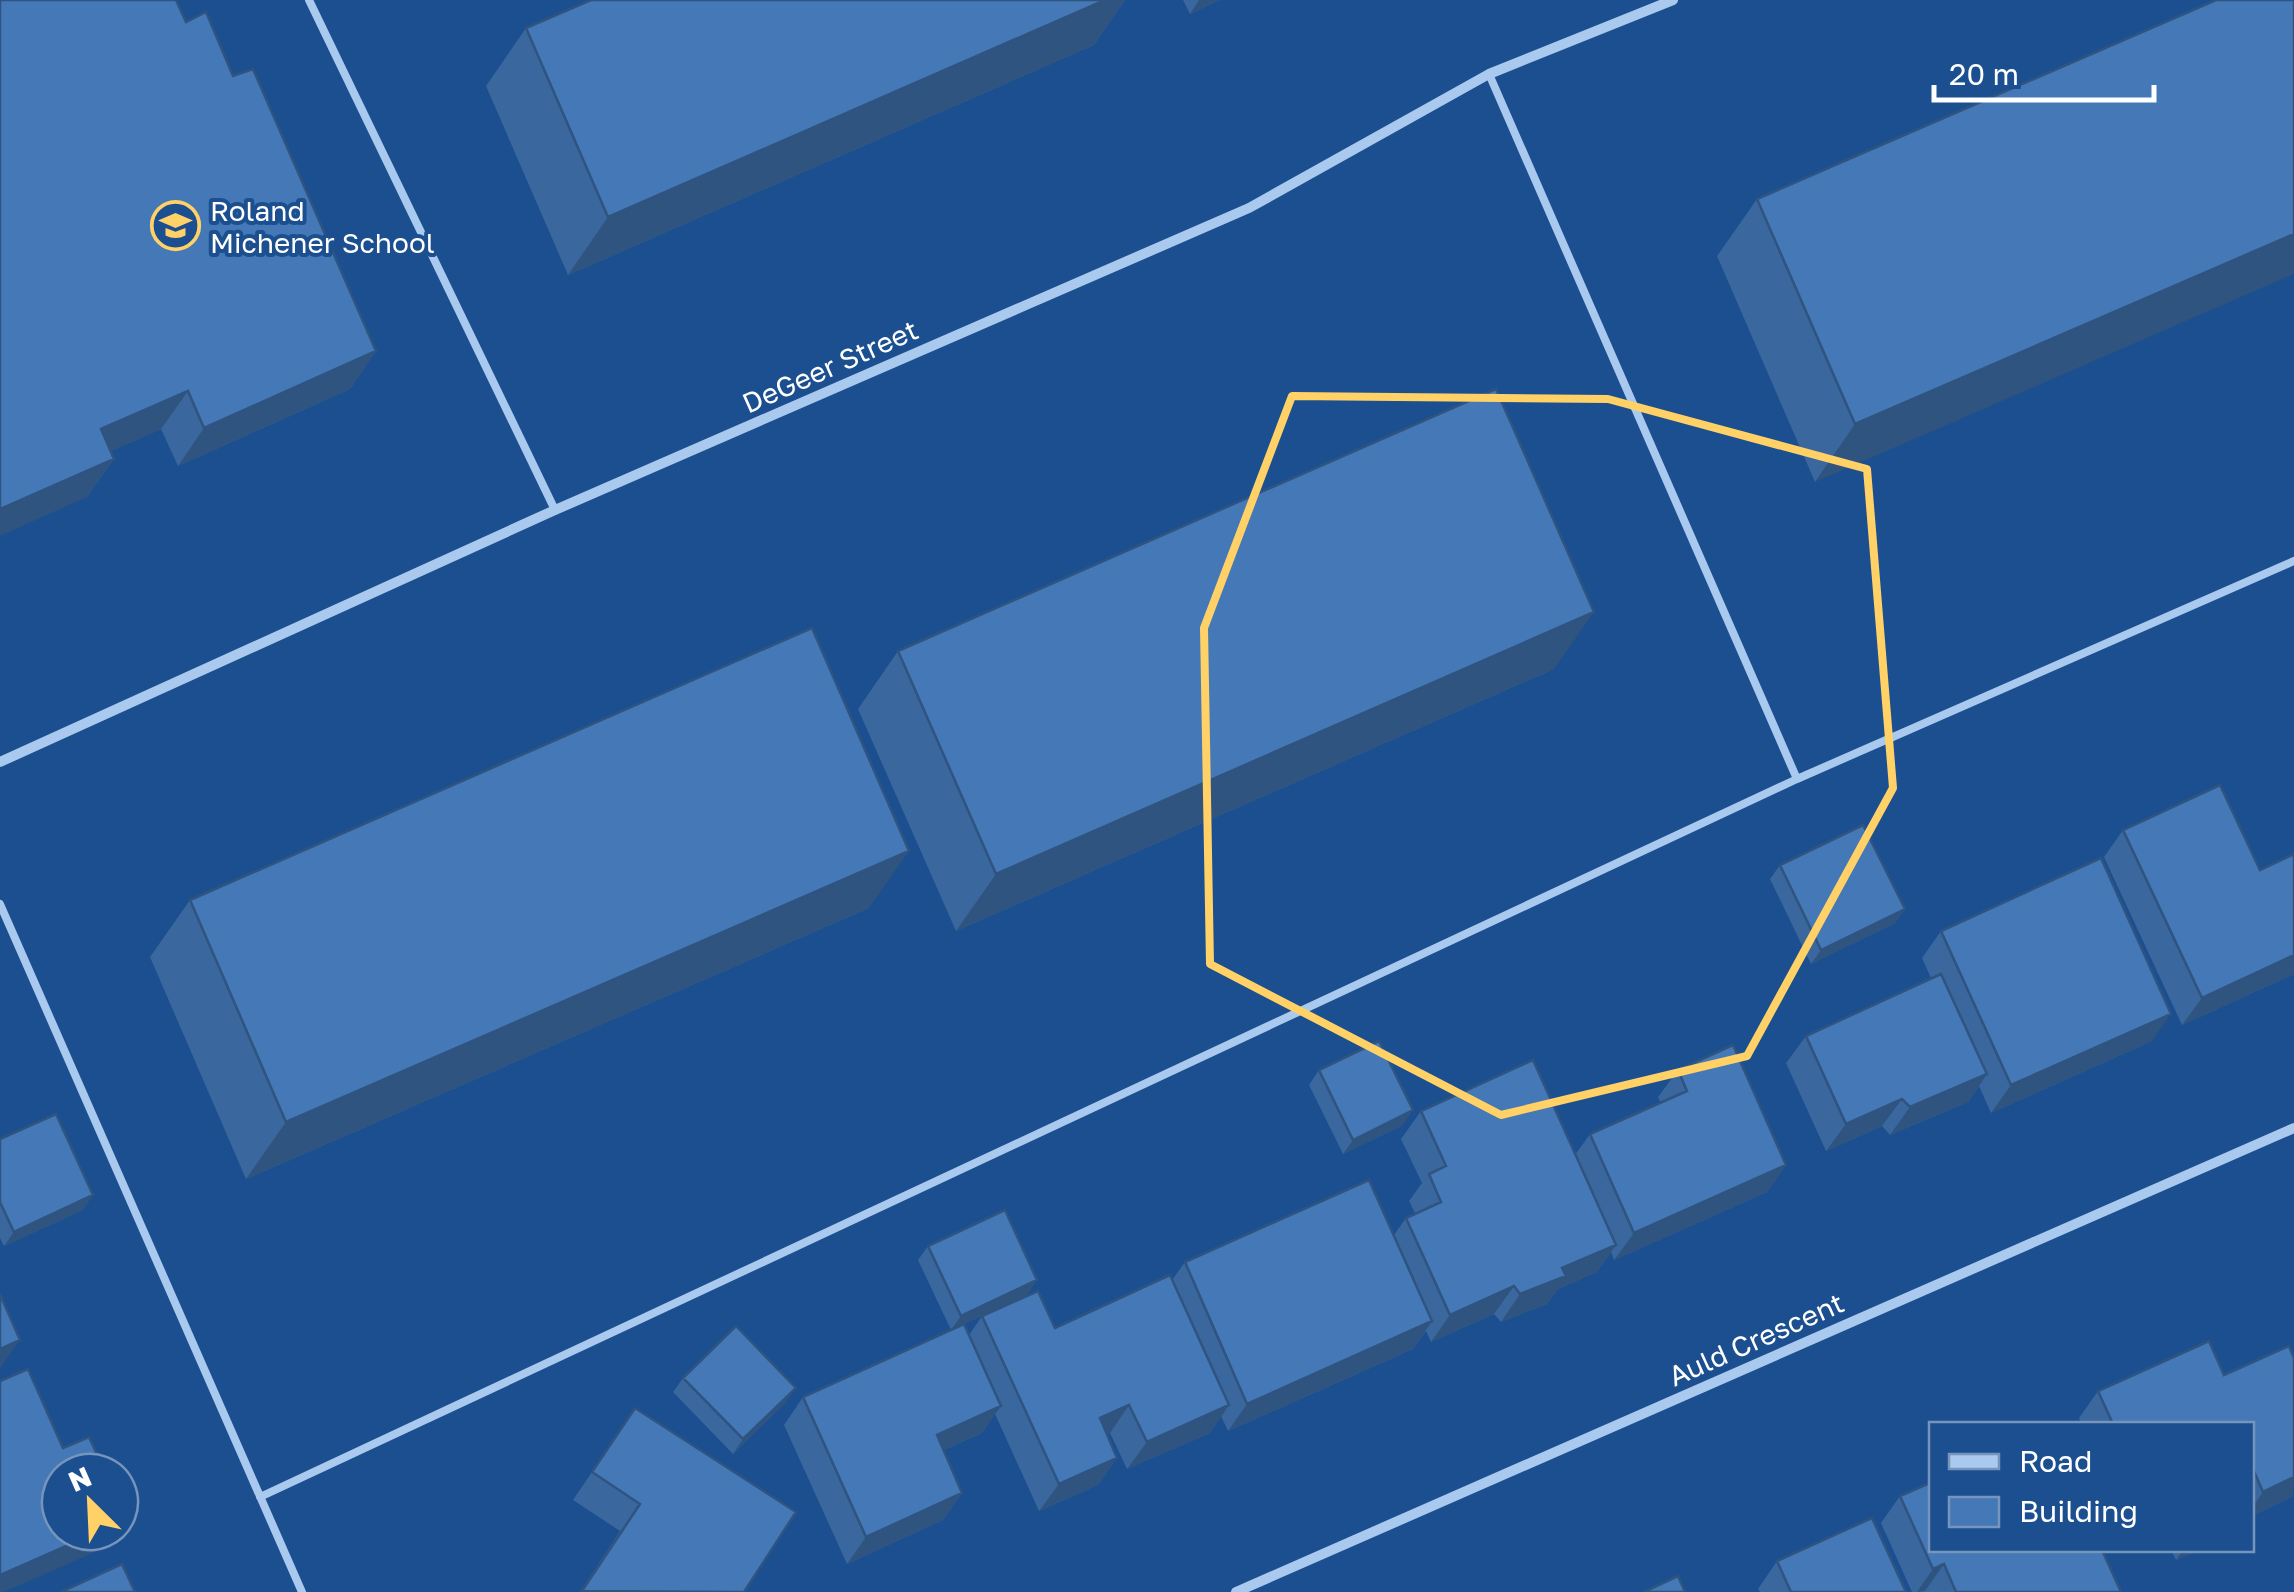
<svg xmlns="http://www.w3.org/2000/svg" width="2294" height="1592" font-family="'Golos Text',sans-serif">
<rect width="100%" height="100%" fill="#1b4f8f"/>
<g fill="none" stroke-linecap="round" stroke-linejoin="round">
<path stroke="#a9c9ee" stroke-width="8" d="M309,0L555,510
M1489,74L1797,779
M0,904L302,1592
M260,1497L1797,779L2294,561"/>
<path stroke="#a9c9ee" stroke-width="10" d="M0,762L555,510L1249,208L1489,74L1673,0
M1236,1592L2294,1128"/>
</g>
<path fill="#3a679d" d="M591,0H1125L1094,45L568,275L486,86L526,28Z
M1183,0H1220L1190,14Z
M2216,0L1815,482L1717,256L1757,199Z
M186,22L233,76L376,351L350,389L178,466L161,429L111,451L114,459L87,497Z
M898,651L1554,669L956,931L858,709Z
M2123,830L2260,870L2294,854V974L2182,1025L2104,857Z
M1780,865L1905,909L1895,923L1811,964L1770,879Z
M190,900L869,908L246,1179L150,957Z
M1941,931L2152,1041L1991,1113L1979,1086L1968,1102L1890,1135L1882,1126L1826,1151L1786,1063L1806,1036L1931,978L1922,958Z
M1319,1070L1403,1125L1343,1154L1309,1085Z
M1678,1070L1786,1165L1767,1192L1614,1260L1611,1252L1597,1272L1558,1289L1547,1304L1501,1322L1494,1314L1431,1342L1426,1331L1413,1349L1228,1431L1221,1416L1210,1433L1127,1469L1110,1433L1107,1434L1117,1458L1098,1485L1039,1511L995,1414L982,1433L944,1450L962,1493L943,1520L847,1564L784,1425L803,1397L969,1335L982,1316L1055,1328L1172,1280L1185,1262L1394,1235L1406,1218L1415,1213L1409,1201L1422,1183L1401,1139L1421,1111L1575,1155L1590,1134L1661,1103L1658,1097Z
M0,1139L83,1210L4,1246L0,1238Z
M928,1246L1027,1295L951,1330L918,1260Z
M2224,1375L2293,1496L2252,1516V1424H2081L2079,1418L2098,1391Z
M683,1378L786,1402L733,1454L673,1392Z
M635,1408L744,1592H580L620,1531L573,1500Z
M1900,1496L1932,1550L2121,1592H1912L1881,1523Z
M2171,1550H2200L2176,1560Z
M1777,1561L1906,1592H1760L1758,1589Z"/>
<path fill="#305480" d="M1105,0H1125L1094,45L568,275L608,217Z
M1199,0H1220L1190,14Z
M2294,234V274L1815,482L1855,424Z
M376,351L350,389L178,466L204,428Z
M188,391L161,429L74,468L101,429Z
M114,459L87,497L0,536V509Z
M1594,612L1554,669L956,931L996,874Z
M909,851L869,908L246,1179L286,1122Z
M1905,909L1895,923L1811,964L1821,950Z
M2294,955V974L2182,1025L2202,998Z
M2171,1014L2152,1041L1991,1113L2011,1085Z
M1987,1074L1968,1102L1890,1135L1910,1107Z
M1902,1099L1882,1126L1826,1151L1846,1124Z
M1413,1110L1403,1125L1343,1154L1353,1140Z
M1786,1165L1767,1192L1614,1260L1634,1233Z
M93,1195L83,1210L4,1246L14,1232Z
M1616,1245L1597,1272L1558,1289L1547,1304L1501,1322L1520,1294L1562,1268Z
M1037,1280L1027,1295L951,1330L961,1316Z
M1514,1286L1494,1314L1431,1342L1450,1315Z
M1432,1321L1413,1349L1228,1431L1247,1404Z
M20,1340L0,1368V1349Z
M796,1388L786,1402L733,1454L743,1439Z
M1129,1405L1110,1433L1081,1446L1100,1418Z
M1229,1405L1210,1433L1127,1469L1147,1442Z
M1001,1406L982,1433L917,1462L937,1435Z
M1117,1458L1098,1485L1039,1511L1059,1484Z
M2294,1477L2293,1496L2252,1516V1508L2263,1492Z
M962,1493L943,1520L847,1564L866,1537Z
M98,1532H117L106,1547L4,1592H0V1575Z
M2183,1550H2200L2176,1560Z
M1944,1564L1925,1591L1917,1592L1933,1569Z"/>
<path fill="#4478b7" stroke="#305480" stroke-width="2.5" d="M0,0H176L186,22L206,12L233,76L253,69L376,351L204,428L188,391L101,429L114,459L0,509Z
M591,0H1105L608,217L526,28Z
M2216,0H2294V234L1855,424L1757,199Z
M1496,389L1594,612L996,874L898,651Z
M812,628L909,851L286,1122L190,900Z
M2220,785L2260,870L2294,854V955L2202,998L2123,830Z
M1863,825L1905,909L1821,950L1780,865Z
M2101,858L2171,1014L2011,1085L1941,931Z
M1941,974L1987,1074L1910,1107L1902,1099L1846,1124L1806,1036Z
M1379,1041L1413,1110L1353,1140L1319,1070Z
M1733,1045L1786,1165L1634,1233L1590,1134L1687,1091L1678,1070Z
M1533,1060L1616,1245L1562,1268L1566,1276L1520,1294L1514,1286L1450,1315L1406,1218L1441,1202L1429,1174L1446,1166L1421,1111Z
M56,1114L93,1195L14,1232L0,1202V1139Z
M1369,1180L1432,1321L1247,1404L1185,1262Z
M1005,1210L1037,1280L961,1316L928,1246Z
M1170,1275L1229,1405L1147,1442L1129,1405L1100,1418L1117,1458L1059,1484L982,1316L1038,1291L1055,1328Z
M0,1294L20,1340L0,1349Z
M964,1324L1001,1406L937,1435L962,1493L866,1537L803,1397Z
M736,1326L796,1388L743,1439L683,1378Z
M2209,1341L2224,1375L2289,1346L2294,1358V1477L2263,1492L2253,1469L2252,1470V1424H2113L2098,1391Z
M28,1369L63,1448L89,1437L105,1472H60V1532H98L0,1575V1381Z
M635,1408L796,1512L744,1592L582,1591L640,1504L592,1472Z
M1932,1482V1550H2102L2121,1592H1956L1944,1564L1933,1569L1900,1496Z
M120,1507L126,1520L120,1522Z
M1872,1518L1906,1592H1791L1777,1561Z
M122,1564L135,1592H61Z
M1678,1576L1685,1592H1644Z"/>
<path fill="none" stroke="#ffd166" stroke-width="8" stroke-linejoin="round" d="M1292,396L1608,399L1867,469L1893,788L1747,1056L1501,1115L1210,964L1204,628Z"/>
<defs>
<symbol id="school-ring" viewBox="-11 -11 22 22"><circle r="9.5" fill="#1b4f8f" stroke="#ffd166" stroke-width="1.5"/><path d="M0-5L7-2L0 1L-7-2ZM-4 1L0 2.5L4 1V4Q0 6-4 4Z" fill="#ffd166"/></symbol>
</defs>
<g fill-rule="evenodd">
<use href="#school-ring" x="148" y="198" width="55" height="55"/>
</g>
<g text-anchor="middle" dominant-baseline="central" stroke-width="8" stroke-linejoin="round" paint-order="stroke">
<g font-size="28" fill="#fff" stroke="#1b4f8f" text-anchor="start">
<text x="210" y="210">Roland<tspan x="210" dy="32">Michener School</tspan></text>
</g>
<g font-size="28" fill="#fff" stroke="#1b4f8f">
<text transform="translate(830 366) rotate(-24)">DeGeer Street</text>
<text transform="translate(1756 1339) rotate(-24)">Auld Crescent</text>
</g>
</g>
<rect x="1929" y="1422" width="325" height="130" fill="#1b4f8f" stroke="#7695bc" stroke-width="2.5"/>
<rect x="1949" y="1454" width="50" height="15" fill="#a9c9ee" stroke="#7695bc" stroke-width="2.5"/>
<text x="2019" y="1472" font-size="30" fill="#ffffff">Road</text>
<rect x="1949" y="1497" width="50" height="30" fill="#4478b7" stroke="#7695bc" stroke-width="2.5"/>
<text x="2019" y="1522" font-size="30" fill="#ffffff">Building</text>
<g transform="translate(90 1502) rotate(336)"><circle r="48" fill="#1b4f8f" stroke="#7695bc" stroke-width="2.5"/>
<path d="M0-8L18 38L0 25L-18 38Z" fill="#ffd166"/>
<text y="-15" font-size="28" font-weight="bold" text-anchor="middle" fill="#ffffff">N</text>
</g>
<path d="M1934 85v15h220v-15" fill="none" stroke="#ffffff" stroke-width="5"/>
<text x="1949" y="85" font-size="30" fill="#ffffff" stroke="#1b4f8f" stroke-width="8" paint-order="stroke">20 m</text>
</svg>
